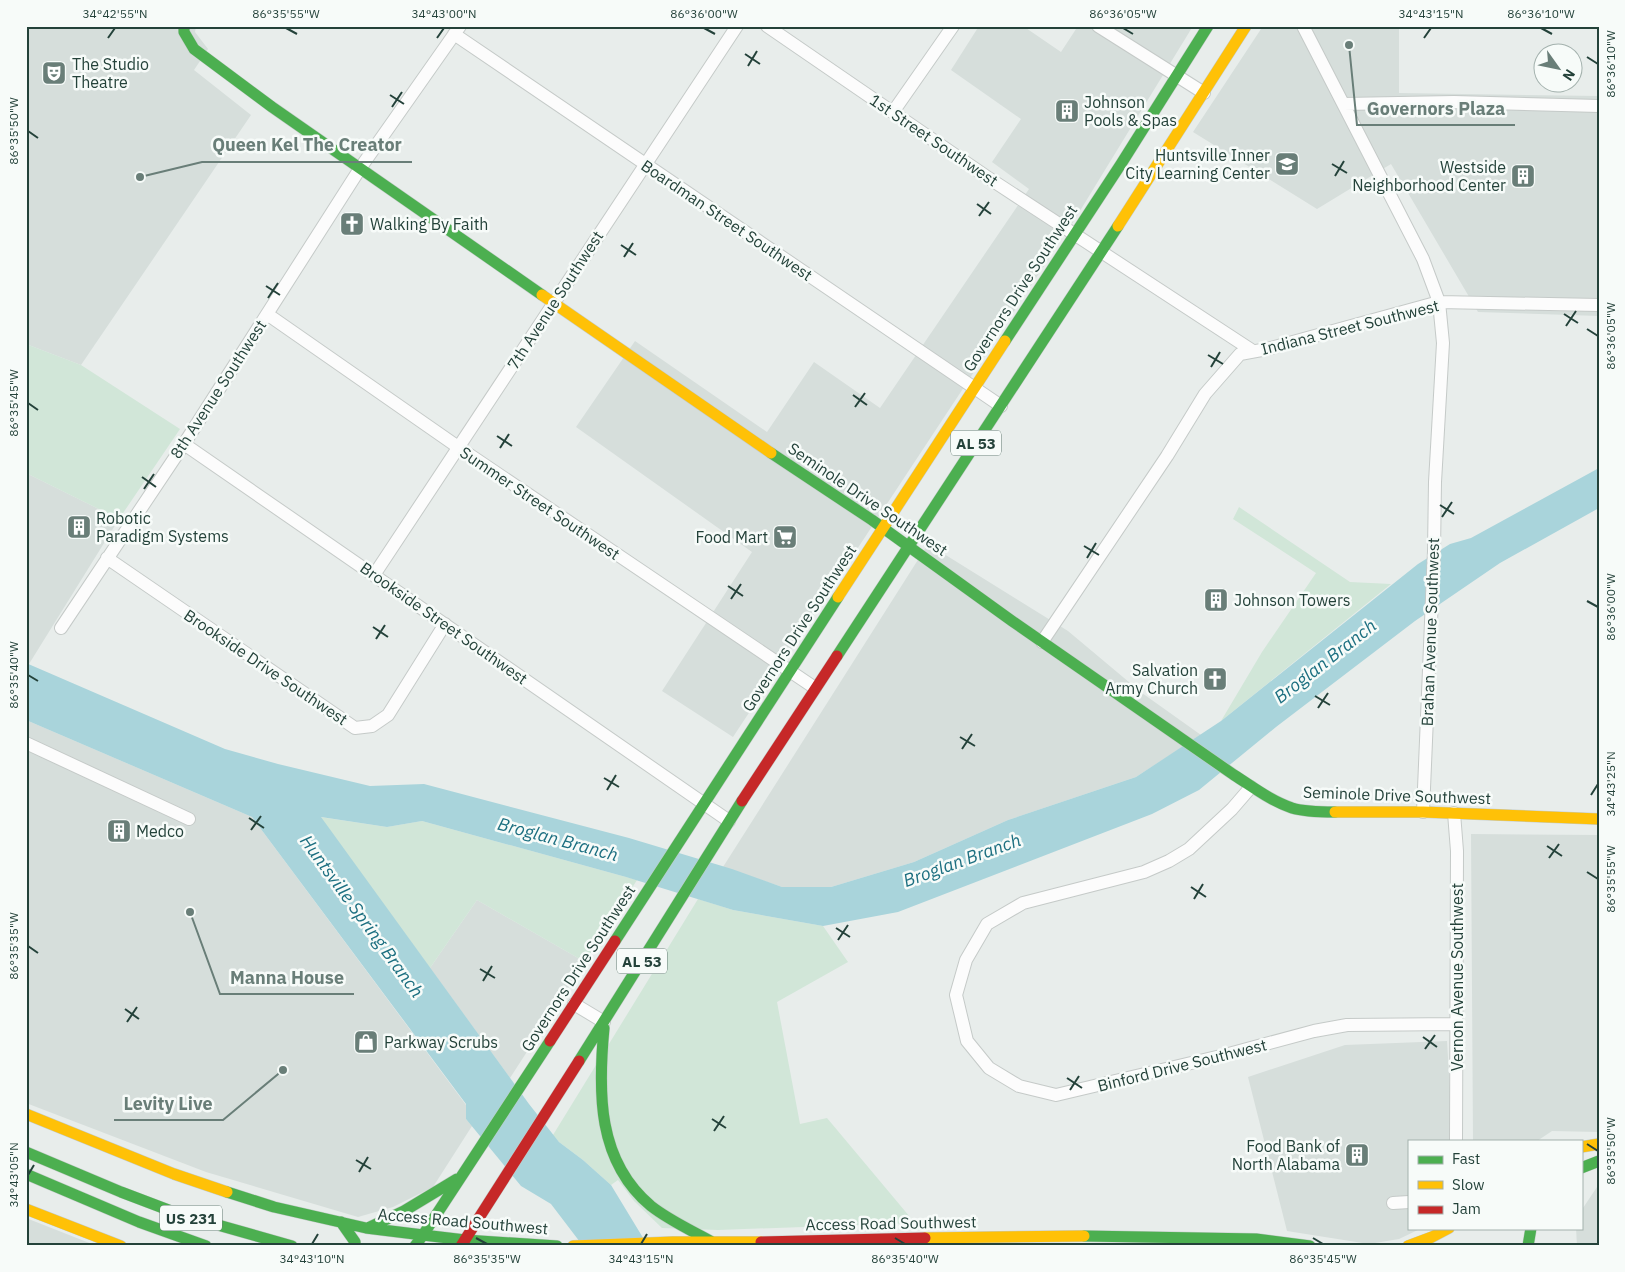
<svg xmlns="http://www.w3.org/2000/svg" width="1625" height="1272" font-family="'IBM Plex Sans',sans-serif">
<rect width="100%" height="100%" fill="#e8edeb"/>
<path fill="#d6dedb" d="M26,26H196L195,32L208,49L194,70L251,115L81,365L26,344Z
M979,26H1023L1061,52L1078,26H1193L1075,219L733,737L662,691L752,552L576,427L635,341L767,432L814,362L880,408L1029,189L992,162L1021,119L951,70Z
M1263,26H1399V93L1599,96V316L1478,312L1391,164L1317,209L1193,132Z
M26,473L119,519L29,664L26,663Z
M928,544L1068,631L1142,693L1201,735L1136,777L1008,820L914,862L831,887H782L723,867Z
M26,720L252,817L466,1105V1119L472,1126L433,1187L393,1207L358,1217L206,1172L26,1103Z
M1471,834L1599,835V1132L1552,1131L1537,1141H1473Z
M477,900L585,962L510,1078L430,968Z
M1447,1041L1453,1141H1409V1228H1422L1399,1239L1369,1244L1287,1231L1248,1077L1345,1045Z
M1599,1184V1246H1577L1576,1228H1581V1211Z
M26,1218L97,1246H26Z"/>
<path fill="#d1e6d8" d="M26,344L81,365L180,429L119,519L26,473Z
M1239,507L1350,582L1391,584L1221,721L1262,652L1316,573L1233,519Z
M320,817L387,827L422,821L637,880L585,962L477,900L430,968Z
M698,899L733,910L823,926L848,962L777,1002L800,1124L827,1118L915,1223L718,1230L662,1228L634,1201L618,1180L611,1185L583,1160L559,1142L553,1135Z"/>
<path fill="#a9d4db" d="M1599,468V508L1500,563L1415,621L1276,727L1199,790L1152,814L898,912L823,926L733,910L626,877L422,821L387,827L321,817L529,1104L559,1142L583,1160L611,1185L648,1246H583L551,1204L521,1186L466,1119V1104L252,817L26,720V663L225,749L278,764L370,786L424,784L629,838L732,869L782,887H831L914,862L1008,820L1136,777L1221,721L1418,564L1450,544L1471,538Z"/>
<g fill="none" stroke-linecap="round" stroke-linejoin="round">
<defs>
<path id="street" d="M767,26L987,177L1253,351
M1098,26L1204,93
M1303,26L1423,259L1439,302L1443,343L1435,482L1434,551L1423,812
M454,34L1001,406
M1344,104L1454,102L1599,106
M893,112L953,26
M267,314L458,447L815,688
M184,444L729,821
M107,558L355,728L372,726L388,715L445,624
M374,575L737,26
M61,628L184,444L361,167L460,26
M1042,642L1167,456L1205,394L1240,354L1267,349L1439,302L1599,305
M26,743L189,819
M1251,787L1232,809L1189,849L1169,861L1144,872L1023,903L987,924L966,960L956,995L967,1041L989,1068L1019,1086L1056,1095L1225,1055L1314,1031L1347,1025L1457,1024
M1454,813L1457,851L1456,1141
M574,1004L604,1022
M1393,1203L1409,1202"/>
<path id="fast" d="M184,26V32L194,49L272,107L542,295
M1005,341L1121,164L1208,26
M771,453L872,520L1012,621L1234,775C1253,787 1271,801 1292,808C1305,812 1321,812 1335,812
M837,656L1118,226
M615,941L838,597
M604,1028C598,1092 597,1161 651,1206C670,1221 693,1231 714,1243
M579,1061L742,801
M26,1152L121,1192L179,1214L292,1246
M1581,1168L1599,1161
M26,1174L139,1222L206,1246
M227,1192L274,1207L366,1228L423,1235L550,1041
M341,1222L355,1242V1246
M370,1227L404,1211L457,1179
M1084,1236L1256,1239L1310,1246
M415,1246L423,1235L465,1240L557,1246
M1528,1246L1531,1228"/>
<path id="slow" d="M1118,226L1246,26
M542,295L771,453
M838,597L1005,341
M1335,812H1423L1599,819
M26,1114L174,1174L227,1192
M1581,1147L1599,1144
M26,1209L121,1246
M925,1238L1084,1236
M573,1246L673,1242H761
M1408,1246L1432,1237L1449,1228"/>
<path id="jam" d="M742,801L837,656
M550,1041L615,941
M761,1242L925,1238
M461,1246L579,1061"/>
</defs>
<use href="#street" stroke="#c5cac8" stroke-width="14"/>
<use href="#fast" stroke="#c3cbc8" stroke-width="12"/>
<use href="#slow" stroke="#c3cbc8" stroke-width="12"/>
<use href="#jam" stroke="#c3cbc8" stroke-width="12"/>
<use href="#street" stroke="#fcfcfc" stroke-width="12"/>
<use href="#fast" stroke="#4caf50" stroke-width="11"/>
<use href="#slow" stroke="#ffc107" stroke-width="11"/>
<use href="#jam" stroke="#c62828" stroke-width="11"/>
</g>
<path fill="none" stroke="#24423a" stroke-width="2" d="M286,28L297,34M704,28L715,34M1123,28L1133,34M1541,28L1552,34M108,38L115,28M437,38L444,28M1424,38L1431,28M745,54L760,64M1587,57L1598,64M748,66L757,51M390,95L404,104M392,107L402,92M28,131L38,138M1332,164L1347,173M1335,176L1344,161M977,204L991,214M979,216L989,202M621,245L636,255M624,257L633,243M266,286L280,295M268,298L278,283M1564,314L1578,323M1566,326L1576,311M1587,329L1598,336M1208,355L1223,364M1211,367L1220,352M853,395L867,405M28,403L38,410M855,407L865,393M497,436L512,446M500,448L509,434M142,477L156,487M144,489L154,474M1440,505L1454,514M1442,517L1452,502M1084,546L1099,555M1087,558L1096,543M728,586L743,596M731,599L741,584M1587,601L1598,607M373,627L388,637M376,639L385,625M28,675L38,681M1315,696L1330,705M1318,708L1328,693M960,737L975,746M962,749L972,734M604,778L619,787M607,790L616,775M1591,795L1598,784M249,818L264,828M251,830L261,816M1547,846L1562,856M1549,858L1559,844M1587,872L1598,879M1191,887L1206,897M1194,899L1203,884M836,928L850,937M838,940L848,925M28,946L38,953M480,969L495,978M483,981L492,966M125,1009L139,1019M127,1022L137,1007M1423,1037L1437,1047M1425,1049L1435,1035M1067,1078L1082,1088M1070,1090L1079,1076M712,1119L726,1128M714,1131L724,1116M1587,1144L1598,1151M356,1160L371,1169M359,1172L368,1157M28,1175L34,1165M476,1238L487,1244M895,1238L905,1244M1313,1238L1323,1244M312,1244L318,1234M641,1244L647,1234"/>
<defs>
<symbol id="theatre-square" viewBox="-11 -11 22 22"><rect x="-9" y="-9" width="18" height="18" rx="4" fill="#697e78" stroke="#f7fbf9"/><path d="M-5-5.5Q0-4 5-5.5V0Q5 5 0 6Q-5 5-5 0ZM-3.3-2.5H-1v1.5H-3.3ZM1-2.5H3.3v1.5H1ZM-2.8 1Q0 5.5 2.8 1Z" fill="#fff"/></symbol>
<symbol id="building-square" viewBox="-11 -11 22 22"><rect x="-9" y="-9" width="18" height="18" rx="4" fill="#697e78" stroke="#f7fbf9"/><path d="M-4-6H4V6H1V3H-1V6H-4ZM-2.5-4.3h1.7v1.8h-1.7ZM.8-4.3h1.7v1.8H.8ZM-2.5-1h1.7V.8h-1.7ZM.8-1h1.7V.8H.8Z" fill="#fff"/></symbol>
<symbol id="school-square" viewBox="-11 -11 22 22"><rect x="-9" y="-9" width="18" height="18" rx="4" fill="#697e78" stroke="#f7fbf9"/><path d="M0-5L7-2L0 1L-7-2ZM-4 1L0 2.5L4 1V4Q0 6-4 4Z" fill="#fff"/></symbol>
<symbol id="church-square" viewBox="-11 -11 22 22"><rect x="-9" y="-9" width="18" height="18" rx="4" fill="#697e78" stroke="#f7fbf9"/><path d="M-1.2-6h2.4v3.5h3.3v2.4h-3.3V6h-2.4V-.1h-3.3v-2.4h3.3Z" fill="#fff"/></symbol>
<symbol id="supermarket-square" viewBox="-11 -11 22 22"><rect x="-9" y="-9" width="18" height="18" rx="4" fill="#697e78" stroke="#f7fbf9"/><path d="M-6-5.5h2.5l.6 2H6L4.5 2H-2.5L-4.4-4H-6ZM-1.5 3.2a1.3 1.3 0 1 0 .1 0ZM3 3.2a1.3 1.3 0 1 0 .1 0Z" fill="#fff"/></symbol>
<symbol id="shop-square" viewBox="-11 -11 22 22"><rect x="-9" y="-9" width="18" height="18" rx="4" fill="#697e78" stroke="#f7fbf9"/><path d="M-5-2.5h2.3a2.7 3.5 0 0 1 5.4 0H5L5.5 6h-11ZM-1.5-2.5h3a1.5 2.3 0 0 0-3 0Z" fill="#fff"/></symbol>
</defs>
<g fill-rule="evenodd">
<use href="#theatre-square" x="40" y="59" width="28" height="28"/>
<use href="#building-square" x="1053" y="97" width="28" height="28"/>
<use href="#school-square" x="1273" y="150" width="28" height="28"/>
<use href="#building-square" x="1509" y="162" width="28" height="28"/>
<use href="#church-square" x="338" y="210" width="28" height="28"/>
<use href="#building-square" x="65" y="513" width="28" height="28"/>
<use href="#supermarket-square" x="771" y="523" width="28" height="28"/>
<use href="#building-square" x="1202" y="586" width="28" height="28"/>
<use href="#church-square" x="1201" y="665" width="28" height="28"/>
<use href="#building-square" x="105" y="817" width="28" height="28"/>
<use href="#shop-square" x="352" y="1028" width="28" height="28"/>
<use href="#building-square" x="1343" y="1141" width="28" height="28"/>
</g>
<g text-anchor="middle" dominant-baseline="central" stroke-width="5" stroke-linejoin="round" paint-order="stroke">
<g fill="#f7fbf9" stroke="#637a73" stroke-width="1">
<rect x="951" y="430.5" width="50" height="25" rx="4"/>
<rect x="617" y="948.5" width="50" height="25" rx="4"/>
<rect x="160" y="1205.5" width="62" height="25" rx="4"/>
</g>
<g font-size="15" font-weight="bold" fill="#24423a">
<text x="976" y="443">AL 53</text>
<text x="642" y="961">AL 53</text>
<text x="191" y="1218">US 231</text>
</g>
<g font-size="16" fill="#24423a" stroke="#f7fbf9" text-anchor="start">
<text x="72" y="64">The Studio<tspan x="72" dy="18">Theatre</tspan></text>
<text x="1084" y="102">Johnson<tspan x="1084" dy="18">Pools &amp; Spas</tspan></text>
<text x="1270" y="155" text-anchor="end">Huntsville Inner<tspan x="1270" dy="18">City Learning Center</tspan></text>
<text x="1506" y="167" text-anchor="end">Westside<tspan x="1506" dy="18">Neighborhood Center</tspan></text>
<text x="370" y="224">Walking By Faith</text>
<text x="96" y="518">Robotic<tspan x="96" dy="18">Paradigm Systems</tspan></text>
<text x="768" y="537" text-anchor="end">Food Mart</text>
<text x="1234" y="600">Johnson Towers</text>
<text x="1198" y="670" text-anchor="end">Salvation<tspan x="1198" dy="18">Army Church</tspan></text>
<text x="136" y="831">Medco</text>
<text x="384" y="1042">Parkway Scrubs</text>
<text x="1340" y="1146" text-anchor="end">Food Bank of<tspan x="1340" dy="18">North Alabama</tspan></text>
</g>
<g font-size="16" fill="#24423a" stroke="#f7fbf9">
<text transform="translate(934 140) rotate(34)">1st Street Southwest</text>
<text transform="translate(727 220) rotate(34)">Boardman Street Southwest</text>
<text transform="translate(1020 288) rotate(-57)">Governors Drive Southwest</text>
<text transform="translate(555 300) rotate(-57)">7th Avenue Southwest</text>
<text transform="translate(1350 327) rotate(-14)">Indiana Street Southwest</text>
<text transform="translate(218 389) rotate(-57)">8th Avenue Southwest</text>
<text transform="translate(868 499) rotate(34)">Seminole Drive Southwest</text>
<text transform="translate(540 503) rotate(34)">Summer Street Southwest</text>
<text transform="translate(444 623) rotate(35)">Brookside Street Southwest</text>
<text transform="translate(799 628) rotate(-57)">Governors Drive Southwest</text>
<text transform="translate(1430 632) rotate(-88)">Brahan Avenue Southwest</text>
<text transform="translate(266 667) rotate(34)">Brookside Drive Southwest</text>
<text transform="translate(1397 795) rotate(2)">Seminole Drive Southwest</text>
<text transform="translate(578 968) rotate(-57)">Governors Drive Southwest</text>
<text transform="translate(1457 977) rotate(-90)">Vernon Avenue Southwest</text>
<text transform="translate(1182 1065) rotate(-14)">Binford Drive Southwest</text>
<text transform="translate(463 1221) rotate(5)">Access Road Southwest</text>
<text transform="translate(891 1223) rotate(-1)">Access Road Southwest</text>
</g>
<g font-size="18" font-style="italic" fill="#1c6f80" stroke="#f7fbf9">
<text transform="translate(1325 661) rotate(-38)">Broglan Branch</text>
<text transform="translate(558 839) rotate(15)">Broglan Branch</text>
<text transform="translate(962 860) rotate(-20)">Broglan Branch</text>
<text transform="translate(362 916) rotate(54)">Huntsville Spring Branch</text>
</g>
</g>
<path fill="none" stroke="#697e78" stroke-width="2" d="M1349 45L1357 125H1515M140 177L202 162H412M190 912L220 994H354M283 1070L223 1120H114"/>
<g fill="#697e78" stroke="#f7fbf9" stroke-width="2">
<circle cx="1349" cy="45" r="5"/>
<circle cx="140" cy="177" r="5"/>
<circle cx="190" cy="912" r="5"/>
<circle cx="283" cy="1070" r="5"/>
</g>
<g font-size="18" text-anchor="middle" font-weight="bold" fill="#697e78" stroke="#f7fbf9" stroke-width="5" stroke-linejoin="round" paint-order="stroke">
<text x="1436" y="115">Governors Plaza</text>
<text x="307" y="151">Queen Kel The Creator</text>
<text x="287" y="984">Manna House</text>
<text x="168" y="1110">Levity Live</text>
</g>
<rect width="1625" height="1272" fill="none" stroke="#f7fbf9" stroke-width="55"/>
<rect x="1408" y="1140" width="175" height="90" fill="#f7fbf9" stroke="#a3b1ad"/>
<rect x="1418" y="1156" width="25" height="8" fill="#4caf50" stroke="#a3b1ad"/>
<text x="1452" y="1164" font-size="15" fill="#24423a">Fast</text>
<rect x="1418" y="1181" width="25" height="8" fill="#ffc107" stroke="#a3b1ad"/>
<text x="1452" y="1190" font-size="15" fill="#24423a">Slow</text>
<rect x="1418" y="1206" width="25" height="8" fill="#c62828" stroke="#a3b1ad"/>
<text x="1452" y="1214" font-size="15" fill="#24423a">Jam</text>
<g transform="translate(1558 68) rotate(123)"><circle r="24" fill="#f7fbf9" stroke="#a3b1ad"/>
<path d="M0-4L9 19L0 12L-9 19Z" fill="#697e78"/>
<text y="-8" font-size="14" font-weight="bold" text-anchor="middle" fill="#24423a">N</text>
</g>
<rect x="28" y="28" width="1570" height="1216" fill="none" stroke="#24423a" stroke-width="2"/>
<g font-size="12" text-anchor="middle" fill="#24423a">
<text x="115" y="18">34°42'55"N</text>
<text x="286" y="18">86°35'55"W</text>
<text x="444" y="18">34°43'00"N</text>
<text x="704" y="18">86°36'00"W</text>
<text x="1123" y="18">86°36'05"W</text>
<text x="1431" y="18">34°43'15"N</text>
<text x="1541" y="18">86°36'10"W</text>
<text transform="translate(1611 64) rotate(-90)" y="4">86°36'10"W</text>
<text transform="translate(14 131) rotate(-90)" y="4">86°35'50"W</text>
<text transform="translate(1611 336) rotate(-90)" y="4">86°36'05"W</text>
<text transform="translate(14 403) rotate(-90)" y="4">86°35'45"W</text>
<text transform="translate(1611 607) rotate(-90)" y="4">86°36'00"W</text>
<text transform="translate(14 675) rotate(-90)" y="4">86°35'40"W</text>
<text transform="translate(1611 784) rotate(-90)" y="4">34°43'25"N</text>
<text transform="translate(1611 879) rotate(-90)" y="4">86°35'55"W</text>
<text transform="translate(14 946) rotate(-90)" y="4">86°35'35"W</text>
<text transform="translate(1611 1151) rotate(-90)" y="4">86°35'50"W</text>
<text transform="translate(14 1175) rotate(-90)" y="4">34°43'05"N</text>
<text x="312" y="1263">34°43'10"N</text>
<text x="487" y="1263">86°35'35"W</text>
<text x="641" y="1263">34°43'15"N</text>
<text x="905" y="1263">86°35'40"W</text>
<text x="1323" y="1263">86°35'45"W</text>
</g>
</svg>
